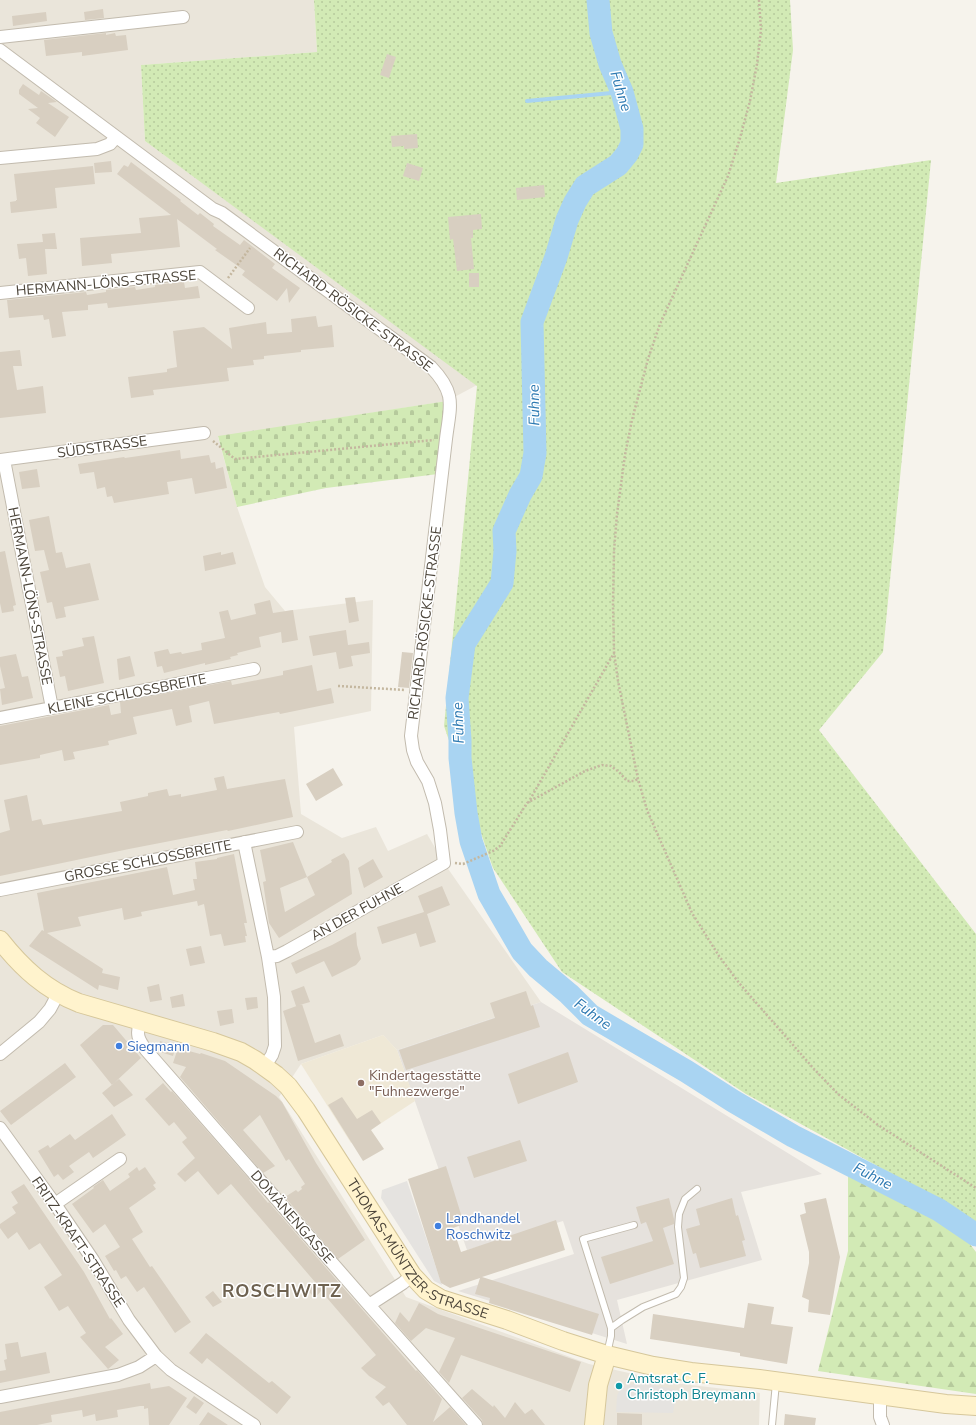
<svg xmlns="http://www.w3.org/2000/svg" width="976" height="1425" font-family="'Nunito Sans',sans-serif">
<defs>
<pattern id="grass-dots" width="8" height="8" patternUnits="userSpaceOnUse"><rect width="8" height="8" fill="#d2eab5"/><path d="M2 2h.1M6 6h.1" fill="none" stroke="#b6ca9c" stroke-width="1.8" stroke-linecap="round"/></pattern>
<pattern id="forest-firs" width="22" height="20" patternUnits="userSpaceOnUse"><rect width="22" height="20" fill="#d2eab5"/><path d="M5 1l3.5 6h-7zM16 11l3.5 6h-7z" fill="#b6ca9c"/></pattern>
<pattern id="cemetery-stones" width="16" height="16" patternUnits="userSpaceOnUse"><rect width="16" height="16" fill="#d2eab5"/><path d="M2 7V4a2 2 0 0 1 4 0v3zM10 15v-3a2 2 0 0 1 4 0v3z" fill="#b6ca9c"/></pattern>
</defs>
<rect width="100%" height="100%" fill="#f6f3ec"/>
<path fill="#eae5da" d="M0,0H314L317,52L141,65L145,141L477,385L447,401L218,437L237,507L265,587L285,611L373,600L371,711L294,727L301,814L342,838L376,827L388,851L427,834L444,863L541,1002L397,1050L383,1035L301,1064L279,1097L406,1297L589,1364L673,1383L760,1393L759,1425H0Z"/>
<path fill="#e6e2dd" d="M541,1002L822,1174L741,1192L762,1260L617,1300L627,1344L458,1291L574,1254L563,1221L467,1250L397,1050Z"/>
<path fill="#efe8d6" d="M383,1035L397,1050L415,1101L351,1143L301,1064Z"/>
<path fill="url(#grass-dots)" d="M314,0H790L793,50L776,183L931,160L883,652L819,730L976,934V1222L963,1213L746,1094L562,972L493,868L444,726L477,386L145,141L141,65L317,52Z"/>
<path fill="url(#forest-firs)" d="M848,1173L960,1231L976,1252V1394L818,1371L848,1251Z"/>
<path fill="url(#cemetery-stones)" d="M447,401L438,474L326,488L237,507L218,436Z"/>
<path fill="#e5e3e0" d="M407,1181L442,1285L434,1281L381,1198L382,1190Z
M638,1384L653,1385L677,1390L673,1413L616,1412L617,1396L620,1389L627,1385Z"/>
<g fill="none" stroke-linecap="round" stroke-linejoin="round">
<path stroke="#a9d4f2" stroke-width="4" d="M527,101L622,92"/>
<path stroke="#a9d4f2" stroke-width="23" d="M598,0L601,33L610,64L622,92L632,129V144L627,154L618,165L585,186L575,202L567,220L556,257L532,322L535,453L531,476L520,495L504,531L505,551L502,583L464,644L457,698L460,740V758L466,813L471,841L489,894L522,951L538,968L569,994L590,1015L686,1071L733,1101L793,1136L939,1210L976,1235"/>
</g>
<path fill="#d8cfc1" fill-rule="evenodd" d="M103,9L104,18L85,20L84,12Z
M46,12L47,21L13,26L12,16Z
M106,33V35L115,33L116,36L126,35L128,50L82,56V52L46,56L44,40Z
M387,54L396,57L389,78L380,75Z
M23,84L39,95L41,91L57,102L48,103L69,117L55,137L36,123L40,118L28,109L38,108L19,94V90Z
M417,134L418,148L404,149V146L392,147L391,136Z
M111,161L112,172L95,173L94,163Z
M131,162L181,200L180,201L198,215L200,213L214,224L213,226L240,245L244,240L275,264L272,268L300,288L289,303L287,288L277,301L242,275L245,271L215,250L217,249L177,219L180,247L111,254L112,263L82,266L80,238L141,233L139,218L171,215L117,174L124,165L128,167Z
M407,163L423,168L419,181L403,176Z
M93,166L95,184L55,188L57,208L11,213L10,202L16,201V200H17L14,174Z
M544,185L545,197L517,200L516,188Z
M481,214L482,229L473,230V238H471L474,269L457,271L453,239L450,240L448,217Z
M55,233L57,249H45L47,274L28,276L26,258L19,259L17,244L43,242L42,234Z
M469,273H479V287H469Z
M184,282L185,288L198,286L200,298L108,308L107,303L88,305V310L62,312L66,336L52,338L49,319L44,320L43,315L9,318L7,300L86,292L87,295L106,292V290L135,287L136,290L155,287V285Z
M316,316L318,327L332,325L334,347L301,350V352L264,356V359L253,360L254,365L227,368L229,381L153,390L154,395L131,398L128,377L167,372V369L177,367L173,331L204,327L232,349L229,328L266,322L267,334L292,332L291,319Z
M20,350L22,366H13L17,390L43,386L46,413L0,418V352Z
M180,450L181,459L209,455L211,463L215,462L216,469L223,467L227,488L195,494L192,478L167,482L169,494L114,503L112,496L107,497L105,487L97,489L94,472L80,474L78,464L124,457L125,458Z
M37,469L40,487L22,489L19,472Z
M49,516L56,553L62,552L66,568L90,563L99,600L64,607L66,617L56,619L52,602L47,603L40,572L49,570L44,550L35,551L29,520Z
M5,551L16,605L13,606L14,611L2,613L0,603V552Z
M221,552V555L233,552L236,564L205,571L203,556Z
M355,597L359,621L349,623L345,598Z
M270,600L273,613L293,610L298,640L282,643L281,632L259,637L261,647L237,653L238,655L230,657L231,659L205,665V663L164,673L162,666L157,667L154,652L168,649L170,654L181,652L182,654L202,650L201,643L225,638L219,612L228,610L231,620L256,614L254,604Z
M346,630L348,645L369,642L370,653L351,656L353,666L339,669L336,652L313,656L309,636Z
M94,636L104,683L68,691L65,676L60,677L56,657L63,656L62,651L84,646L82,638Z
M402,652L413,653L409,688L398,687Z
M16,654L22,677L28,676L33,698L2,705L0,689L5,688L0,666V657Z
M130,656L135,676L119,680L117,659Z
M312,665L317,691L331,688L334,703L280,714L279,712L214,724L209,701L189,706L192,722L176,726L172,709L133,717L137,734L108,741L109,745L73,752L75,759L64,761L62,750L40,755V758L0,765V726L109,705L111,715L121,713L120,702L231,681L232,685L283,675V671Z
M333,768L343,785L316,801L306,784Z
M224,776L227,789L285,779L293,817L228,831L227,830L129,849L0,876V833L10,830L4,800L27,795L32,821L41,819L43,825L122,811L120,802L148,796V793L167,789L169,796L181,794V797L217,790L214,778Z
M293,842L307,877L332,862L331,860L344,853L349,861L352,894L279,938L269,923L263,882L266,881L260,850ZM307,877L315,895L285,912L280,888Z
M234,854L247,923H244L247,936H245L246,942L224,946L221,934L210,936L204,904L198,906L197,901L141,912L142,916L124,920L122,908L78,917L81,926L47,933L103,969L102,973L120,977L118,990L99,985L98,990L29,946L42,930L44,931L37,893L167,867L173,895L195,890L193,879H197L195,862L217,859V858Z
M373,859L383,877L364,888L358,868Z
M442,886L450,905L427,914L436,942L420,947L416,933L382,944L377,927L424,912L418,896Z
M356,932L357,945L361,959L356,965L332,977L324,961L296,974L291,963L332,945Z
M201,946L205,963L190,966L186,949Z
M159,984L162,1000L150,1002L147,987Z
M304,986L310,1002L296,1006L291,991Z
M526,991L531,1006L533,1005L540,1027L406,1070L399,1050L495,1018L490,1003Z
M183,994L185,1006L172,1008L170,997Z
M257,997L258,1008L247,1010L245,998Z
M302,1004L315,1043L340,1034L344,1046L298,1061L283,1011Z
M232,1009L234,1023L220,1026L217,1011Z
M103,1025H113L141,1058L112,1085L80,1045Z
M160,1041L176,1046L173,1056L157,1051Z
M178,1048L200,1054L201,1053L225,1061L276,1096L282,1102L316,1163L365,1240L338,1259L285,1197L296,1190L298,1192L302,1189L301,1187L305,1184L289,1159L286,1161L260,1115L243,1130L275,1166L263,1173L180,1077L186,1067L173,1063Z
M568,1052L578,1082L518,1104L508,1074Z
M65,1063L76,1077L11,1125L0,1111Z
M119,1079L133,1095L114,1107L102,1093Z
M163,1083L171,1092L172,1091L250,1180H249L268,1203L269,1202L272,1206L416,1371L417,1370L442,1399L433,1422L450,1407L466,1425H407L389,1402L383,1406L375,1397L386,1387L369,1376L361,1368L376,1355L321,1291L315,1298L307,1290L315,1282L231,1184L218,1195L198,1171L185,1182L177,1174L195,1158L182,1142L187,1138L174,1122L169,1126L145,1099Z
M342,1097L357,1119L372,1110L381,1123L371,1130L384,1149L363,1161L328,1105Z
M112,1114L126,1135L93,1158L89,1152L69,1166L74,1172L63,1180L58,1174L54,1177L38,1151L48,1145L50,1148L70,1134L75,1140Z
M520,1140L527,1161L474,1178L467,1157Z
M446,1166L464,1224L453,1228L461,1252L556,1220L565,1250L482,1277L599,1314L592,1335L489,1303L490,1298L475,1294L480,1278L450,1288L441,1283L408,1179Z
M137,1167L139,1171L145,1167L156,1183L153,1185L156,1189L129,1208L143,1232L132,1239L150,1267L152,1266L191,1322L175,1333L144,1287L137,1292L126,1276L121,1279L116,1270L114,1271L105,1256L120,1247L105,1224L93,1233L72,1204L94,1188L93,1187L103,1180L110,1191L130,1177L128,1174Z
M24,1184L84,1272L110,1319L111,1318L123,1334L105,1347L119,1360L108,1369L80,1337L86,1333L68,1306L59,1311L44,1287L62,1275L40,1243L29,1250L17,1232L8,1239L0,1228V1224L16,1213L12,1207L18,1203L11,1192Z
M669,1198L674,1219V1224L663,1228L674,1264L610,1284L601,1257L653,1241L646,1222L641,1224L636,1207Z
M732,1198L736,1216L738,1215L745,1240L742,1241L746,1256L700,1268L696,1253L693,1254L686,1229L700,1225L696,1209Z
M826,1198L840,1257L830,1315L808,1312L809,1300L802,1297L809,1263V1252L800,1215L806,1213L804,1203Z
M213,1291L222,1302L213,1307L205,1297Z
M419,1303L438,1314L581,1362L570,1392L461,1355L449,1383L439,1372L455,1338L426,1328L411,1341L395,1323L400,1312L409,1322Z
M748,1303L774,1307L771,1324L793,1327L787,1364L740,1356V1353L650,1339L653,1314L744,1328Z
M206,1333L269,1383L272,1381L291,1397L277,1414L207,1358L202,1364L189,1353Z
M18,1342L21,1357L46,1352L50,1373L0,1383V1371L6,1370L4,1360L7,1359L5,1344Z
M150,1383L151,1389L169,1386L187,1398L169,1425H149L148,1408L144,1409V1406H140L117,1410L118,1417L96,1421L95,1414L83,1417L82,1410L51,1415L52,1422L37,1425H0V1412Z
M472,1389L493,1407L494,1405L505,1418L515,1402L525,1414L532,1409L545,1425H483L482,1420L462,1398Z
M194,1396L204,1403L196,1414L186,1407Z
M208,1412L228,1425H199Z
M617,1413L642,1414V1425H617Z
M785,1414L816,1418L815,1425H784Z"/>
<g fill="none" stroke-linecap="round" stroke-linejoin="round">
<defs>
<path id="lane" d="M611,1328L622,1320L643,1307L676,1294L681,1287L684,1278L678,1227L679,1214L685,1199L697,1189
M607,1354L611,1336V1328L583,1239L634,1225
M772,1425L776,1383"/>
<path id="street" d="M0,37L183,17
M0,50L213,209L222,213L431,367C457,394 450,406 446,439L411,736L413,750L417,762L428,781L435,803L440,830L444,863L287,951L277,956L268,957
M0,158L97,149L110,144L116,137
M0,293L200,272L248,308
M0,460L204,433
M4,460L52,708
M0,718L254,669
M244,842L268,957L274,997L275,1046L272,1055L265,1066
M0,890L297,832
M140,1021C136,1035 138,1039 146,1050L369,1305L476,1425
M0,1054L39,1022L50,1009L58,994
M0,1128L55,1204L93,1260L129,1320L156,1356
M55,1204L120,1159
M369,1305L403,1283L412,1275
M880,1396V1417L883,1425
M0,1397L118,1375L139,1367L156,1356L171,1370L254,1425"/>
<g id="secondary">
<path id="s1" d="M0,940C22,968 46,990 79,1003L213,1042L241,1052L255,1060L276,1075L288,1086L306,1110L412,1275L426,1290L441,1299L507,1320L563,1341L607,1355L653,1366L691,1372L759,1379L946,1404L976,1406"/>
<path d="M594,1425L598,1385L607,1355"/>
</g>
</defs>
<use href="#lane" stroke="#c2bbae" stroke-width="8"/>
<use href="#street" stroke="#c2bbae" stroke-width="14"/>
<use href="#secondary" stroke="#d6c79b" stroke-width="20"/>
<path stroke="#c4b79f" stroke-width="2.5" stroke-dasharray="2 2" stroke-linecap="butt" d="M759,0L761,30L757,64L750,101L740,138L728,176L660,324L648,359L632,420L625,455L617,514L614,551L613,604L614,652L618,681L638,779L647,810L692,913L719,956L739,983L814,1069L838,1094L878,1125L976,1188
M228,278L250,248
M213,441L235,459L434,440
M338,686L405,690
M528,803L614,653
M455,863L463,864L493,851L500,846L527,803L585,771L602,765L611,766L619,772L627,781H634L638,779"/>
<use href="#lane" stroke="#fff" stroke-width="6"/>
<use href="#street" stroke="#fff" stroke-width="12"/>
<use href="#secondary" stroke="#fff3cd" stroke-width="18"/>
</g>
<g fill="#3f7fe0" stroke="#fff" stroke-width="1.5">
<circle cx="119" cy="1046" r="4"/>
<circle cx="438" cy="1226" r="4"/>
</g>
<circle fill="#8d6e63" stroke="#fff" stroke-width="1.5" cx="361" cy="1083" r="4"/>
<circle fill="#0f9aa8" stroke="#fff" stroke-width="1.5" cx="619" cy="1386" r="4"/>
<g text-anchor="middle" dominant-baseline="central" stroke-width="3" stroke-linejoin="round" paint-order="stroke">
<g font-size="14" fill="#4b4439" stroke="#fff">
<text transform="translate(106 283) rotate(-5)">HERMANN-LÖNS-STRASSE</text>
<text transform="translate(353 310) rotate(37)">RICHARD-RÖSICKE-STRASSE</text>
<text transform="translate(102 447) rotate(-8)">SÜDSTRASSE</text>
<text transform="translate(30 596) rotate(79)">HERMANN-LÖNS-STRASSE</text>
<text transform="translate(425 623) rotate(-83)">RICHARD-RÖSICKE-STRASSE</text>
<text transform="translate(127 694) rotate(-11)">KLEINE SCHLOSSBREITE</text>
<text transform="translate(148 861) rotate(-11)">GROSSE SCHLOSSBREITE</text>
<text transform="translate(357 912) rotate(-29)">AN DER FUHNE</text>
<text transform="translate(292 1217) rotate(49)">DOMÄNENGASSE</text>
<text transform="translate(78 1242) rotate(56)">FRITZ-KRAFT-STRASSE</text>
<text stroke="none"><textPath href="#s1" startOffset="543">THOMAS-MÜNTZER-STRASSE</textPath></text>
</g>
<g font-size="14" fill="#366cbe" stroke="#fff" text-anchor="start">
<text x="127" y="1046">Siegmann</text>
<text x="446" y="1218">Landhandel<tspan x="446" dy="16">Roschwitz</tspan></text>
</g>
<g font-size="14" fill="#785e54" stroke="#fff" text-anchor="start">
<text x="369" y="1075">Kindertagesstätte<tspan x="369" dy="16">"Fuhnezwerge"</tspan></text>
</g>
<g font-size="14" fill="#0d838f" stroke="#fff" text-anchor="start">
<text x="627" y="1378">Amtsrat C. F.<tspan x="627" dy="16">Christoph Breymann</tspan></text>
</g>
<g font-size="15" font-style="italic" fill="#2e7ab2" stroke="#fff">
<text transform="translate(621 91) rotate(73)">Fuhne</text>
<text transform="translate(534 405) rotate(-91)">Fuhne</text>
<text transform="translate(458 723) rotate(-92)">Fuhne</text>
<text transform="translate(593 1014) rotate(36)">Fuhne</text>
<text transform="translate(873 1176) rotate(27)">Fuhne</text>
</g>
<g font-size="18" font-weight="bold" letter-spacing="1" fill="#6e6250" stroke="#fff">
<text x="282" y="1291">ROSCHWITZ</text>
</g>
</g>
</svg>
